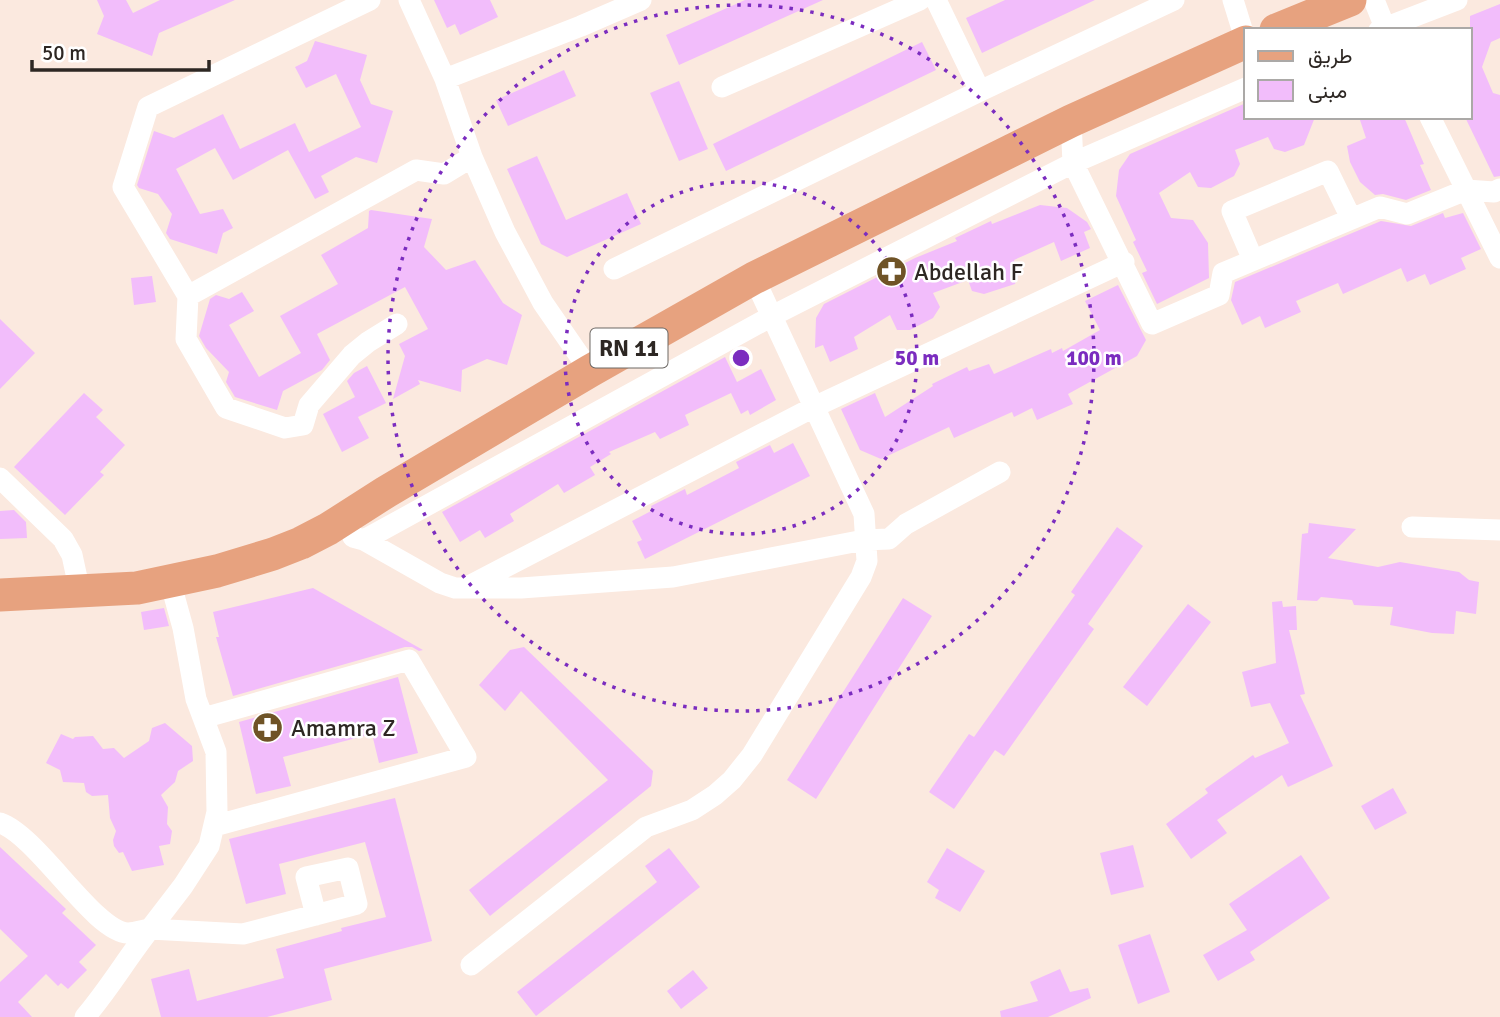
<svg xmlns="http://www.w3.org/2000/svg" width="1500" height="1017" font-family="Signika,Vazirmatn,sans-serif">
<rect width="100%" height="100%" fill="#fbe9df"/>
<path fill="#f2bdfb" d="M97,0H126L133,13L160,0H235L159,33L152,56L97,34L104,16Z
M434,0H490L498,17L460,35L455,24L447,28Z
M745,0H823L679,65L666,35Z
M1005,0H1095L982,53L966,18Z
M1500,4V38L1491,42L1482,67L1493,93L1500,95V176L1494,177L1465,117H1470V16Z
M315,41L367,55L360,80L371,104L393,111L377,163L356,157L321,176L329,192L315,199L288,150L233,180L215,148L176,169L200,214L223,209L233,228L223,233L217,254L170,239L166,233L172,214L158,194L139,188L137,185L154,131L174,138L223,114L240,149L295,123L309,152L361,127L336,74L306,88L295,67L307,61Z
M922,42L936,70L726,171L713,144Z
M564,70L576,96L508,126L496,100Z
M679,81L708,149L679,161L650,93Z
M1246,103V117H1315L1304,145L1285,152L1274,149L1268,137L1235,150L1240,164L1234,176L1211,188L1198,187L1190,172L1159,193L1171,218L1193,220L1208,243L1209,278L1157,304L1142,273L1147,271L1133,242L1136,240L1116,196L1119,170L1130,154Z
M1359,117H1404L1424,164L1420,165L1431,190L1406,200L1383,194L1375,195L1360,182L1350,162L1347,146L1366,138Z
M537,156L566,220L627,193L641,224L567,257L541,244L507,169Z
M1040,205L1067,208L1087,222L1091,229L1084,232L1090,248L1061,261L1054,242L1014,260L1018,275L1015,284L984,294L972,291L968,280L933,293L940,307L933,318L910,330H897L890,315L854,337L858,349L830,362L823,345L815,348L816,318L824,304L915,258L957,241L955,238L991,221L992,224Z
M371,210L432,219L424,247L446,270L475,260L503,303L522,315L507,365L487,359L462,370L461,392L418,380L420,384L393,399L405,356L399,344L428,329L405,287L317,334L330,360L322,370L283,391L277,410L235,397L226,382L229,372L206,348L199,336L210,299L216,295L229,299L242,292L254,311L229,325L259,377L301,353L280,316L338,284L321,255L368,228L369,211Z
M1443,213L1445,218L1463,213L1481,249L1461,258L1466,269L1430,285L1425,274L1407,282L1401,268L1343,294L1338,283L1296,301L1301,312L1265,328L1260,316L1242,325L1231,300L1235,282L1381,221L1411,226Z
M152,276L156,302L134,305L131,278Z
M1118,285L1146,340L1137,356L1068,394L1073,404L1037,420L1032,408L1014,417L1012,412L954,438L949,427L881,459L860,450L841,409L875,393L885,417L933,386L932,384L967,367L969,371L989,364L994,374L1051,349L1052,353L1062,348L1063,351L1100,330L1085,301Z
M0,319L35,353L0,389Z
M725,357L737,382L761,369L776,400L750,415L748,410L741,414L731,393L685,415L689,425L660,439L655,432L609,452L611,454L590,467L595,475L564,493L558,484L510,514L514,521L485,538L480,530L460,542L442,512Z
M367,366L386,403L358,417L369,438L342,452L323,414L355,397L347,381L354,373Z
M84,393L103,410L96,417L125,445L100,472L104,475L65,515L14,467Z
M793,443L810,476L645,559L637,542L642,540L632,521L653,510L651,506L685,489L687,495L739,468L736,462L770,445L774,453Z
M14,510L26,522L27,538L0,539V511Z
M1309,523L1356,529L1328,558L1378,567L1400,562L1459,572L1469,580L1479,582L1476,614L1456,611L1454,634L1432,633L1390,625L1393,607L1354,605L1352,600L1321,597L1317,601L1297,600L1302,534L1308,533Z
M1117,527L1143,546L1088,624L1094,629L1004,756L995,750L954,809L929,792L969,734L974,737L1075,595L1071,592Z
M313,588L423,650L419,651L412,647H405L233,696L216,637H219L213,612Z
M903,598L932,616L816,799L787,780Z
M1282,601L1283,607L1296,606L1297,630H1289L1305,694L1300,695L1333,766L1288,787L1282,775L1217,820L1227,833L1191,859L1166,824L1208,793L1205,789L1253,755L1255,758L1289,743L1270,703L1251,707L1242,672L1276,663L1272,602Z
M1188,604L1211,622L1147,706L1123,687Z
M164,608L169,626L144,630L141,612Z
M524,647L653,771L651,786L490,916L469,890L608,780L521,691L505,711L479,685L510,650Z
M398,677L418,753L379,763L372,734L283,757L291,786L256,794L239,722Z
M165,723L192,746L193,761L178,771L175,782L161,795L168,807L167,824L172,831L170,844L159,846L164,865L132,871L123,852L119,853L114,846L113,840L116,831L110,818L108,795L92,796L86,792L84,783L63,782L60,770L46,763L61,734L73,739L75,737L93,736L103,749L114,748L124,758L149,741L152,728Z
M1393,788L1407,813L1375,830L1361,806Z
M395,798L432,941L324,969L332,1000L267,1017H161L151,979L189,969L197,1001L284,978L276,949L342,931L341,928L386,917L365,842L279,864L286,894L246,904L229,839Z
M1133,845L1144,887L1111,895L1100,853Z
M0,847L66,909L62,913L96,945L79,962L87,970L68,989L61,983L58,986L46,974L18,1002L32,1017H0V982L28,956L0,929Z
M669,848L700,887L536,1016L517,992L657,882L645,866Z
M947,848L985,871L960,912L935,898L939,890L927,882Z
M1301,855L1330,898L1250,952L1255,960L1218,981L1203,955L1247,930L1229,904Z
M1150,934L1170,992L1138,1004L1118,945Z
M1060,969L1070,992L1088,988L1091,998L1048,1017H1001L1000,1011L1038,1001L1030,982Z
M693,970L708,988L681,1009L667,991Z"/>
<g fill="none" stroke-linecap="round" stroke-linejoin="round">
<path stroke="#fff" stroke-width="21" d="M409,0L445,79L472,157L505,232L543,303L590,371
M936,0L980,91
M1233,0L1246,42
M1374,0L1386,30
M1379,30L1457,0
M445,79L581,26L641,0
M722,87L920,0
M1430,117L1500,258
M1071,121L1073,163L1152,324L1219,295L1223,273L1380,207L1407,214L1466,190L1494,192L1500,189
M1253,260L1232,211L1328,171L1351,218
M614,269L980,91L1174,0
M188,296L123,187L148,107L370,0
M397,324L368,342L352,355L309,405L303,425L285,428L226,408L186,339L188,296L416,170L444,174L472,157
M0,478L63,539L72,555L80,592
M1412,527L1500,530
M353,537L364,540L440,583L455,588H521L673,577L864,540L889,539L906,524L1000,472
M364,540L772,316L1073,163L1246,88
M467,587L814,407L1124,262
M203,718L409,660L466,757L214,826
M0,823C38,836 94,932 128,933C135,933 143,930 150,929L183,886L209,846L217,812L216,752L196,699L183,628L170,581
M471,965L646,827L692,810L715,795L732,780L752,755L861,577L867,561L864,514L754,278
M85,1017C109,989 127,958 150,929L243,934L357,904L348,868L306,877L316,915"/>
<path stroke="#e7a27f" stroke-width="33" d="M1276,30L1350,0
M0,595L137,588L217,571L273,554L301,543L328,529L386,492L590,371L754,278L1071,121L1246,42"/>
</g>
<g fill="none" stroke="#7b2cbf" stroke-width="3.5" stroke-dasharray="3.5 7">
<circle cx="741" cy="358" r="176"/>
<circle cx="741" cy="358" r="353"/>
</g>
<defs>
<symbol id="pharmacy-disc" viewBox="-11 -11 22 22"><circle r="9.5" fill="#6f5326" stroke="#fff"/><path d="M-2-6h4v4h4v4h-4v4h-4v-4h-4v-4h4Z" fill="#fff"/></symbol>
</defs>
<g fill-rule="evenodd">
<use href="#pharmacy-disc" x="874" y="254" width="35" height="35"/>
<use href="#pharmacy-disc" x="250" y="710" width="35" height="35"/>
</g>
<g text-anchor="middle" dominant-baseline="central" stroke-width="5" stroke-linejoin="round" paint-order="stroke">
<rect fill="#fff" stroke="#6c6865" stroke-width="2" x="590.5" y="328.5" width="77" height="39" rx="5"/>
<g font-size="23" font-weight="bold" fill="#2d2723">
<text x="629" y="348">RN 11</text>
</g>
<g font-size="24" fill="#2d2723" stroke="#fff" text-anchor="start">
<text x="914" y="272">Abdellah F</text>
<text x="291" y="728">Amamra Z</text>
</g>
</g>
<circle cx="741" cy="358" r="10" fill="#7b2cbf" stroke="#fff" stroke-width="3.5"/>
<g font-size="21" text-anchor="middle" font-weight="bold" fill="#7b2cbf" stroke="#fff" stroke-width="5" stroke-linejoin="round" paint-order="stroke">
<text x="917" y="365">50 m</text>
<text x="1094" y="365">100 m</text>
</g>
<rect x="1244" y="28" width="228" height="91" fill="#ffffff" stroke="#aba9a7" stroke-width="2"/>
<rect x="1258" y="51" width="35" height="10" fill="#e7a27f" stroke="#aba9a7" stroke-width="2"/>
<text x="1308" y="63" font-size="21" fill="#2d2723">طريق</text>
<rect x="1258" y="80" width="35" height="21" fill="#f2bdfb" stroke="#aba9a7" stroke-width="2"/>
<text x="1308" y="98" font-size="21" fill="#2d2723">مبنى</text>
<path d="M32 60v10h177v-10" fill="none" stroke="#2d2723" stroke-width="3.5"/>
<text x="42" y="60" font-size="21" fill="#2d2723" stroke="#ffffff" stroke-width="5" paint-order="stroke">50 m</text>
</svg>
